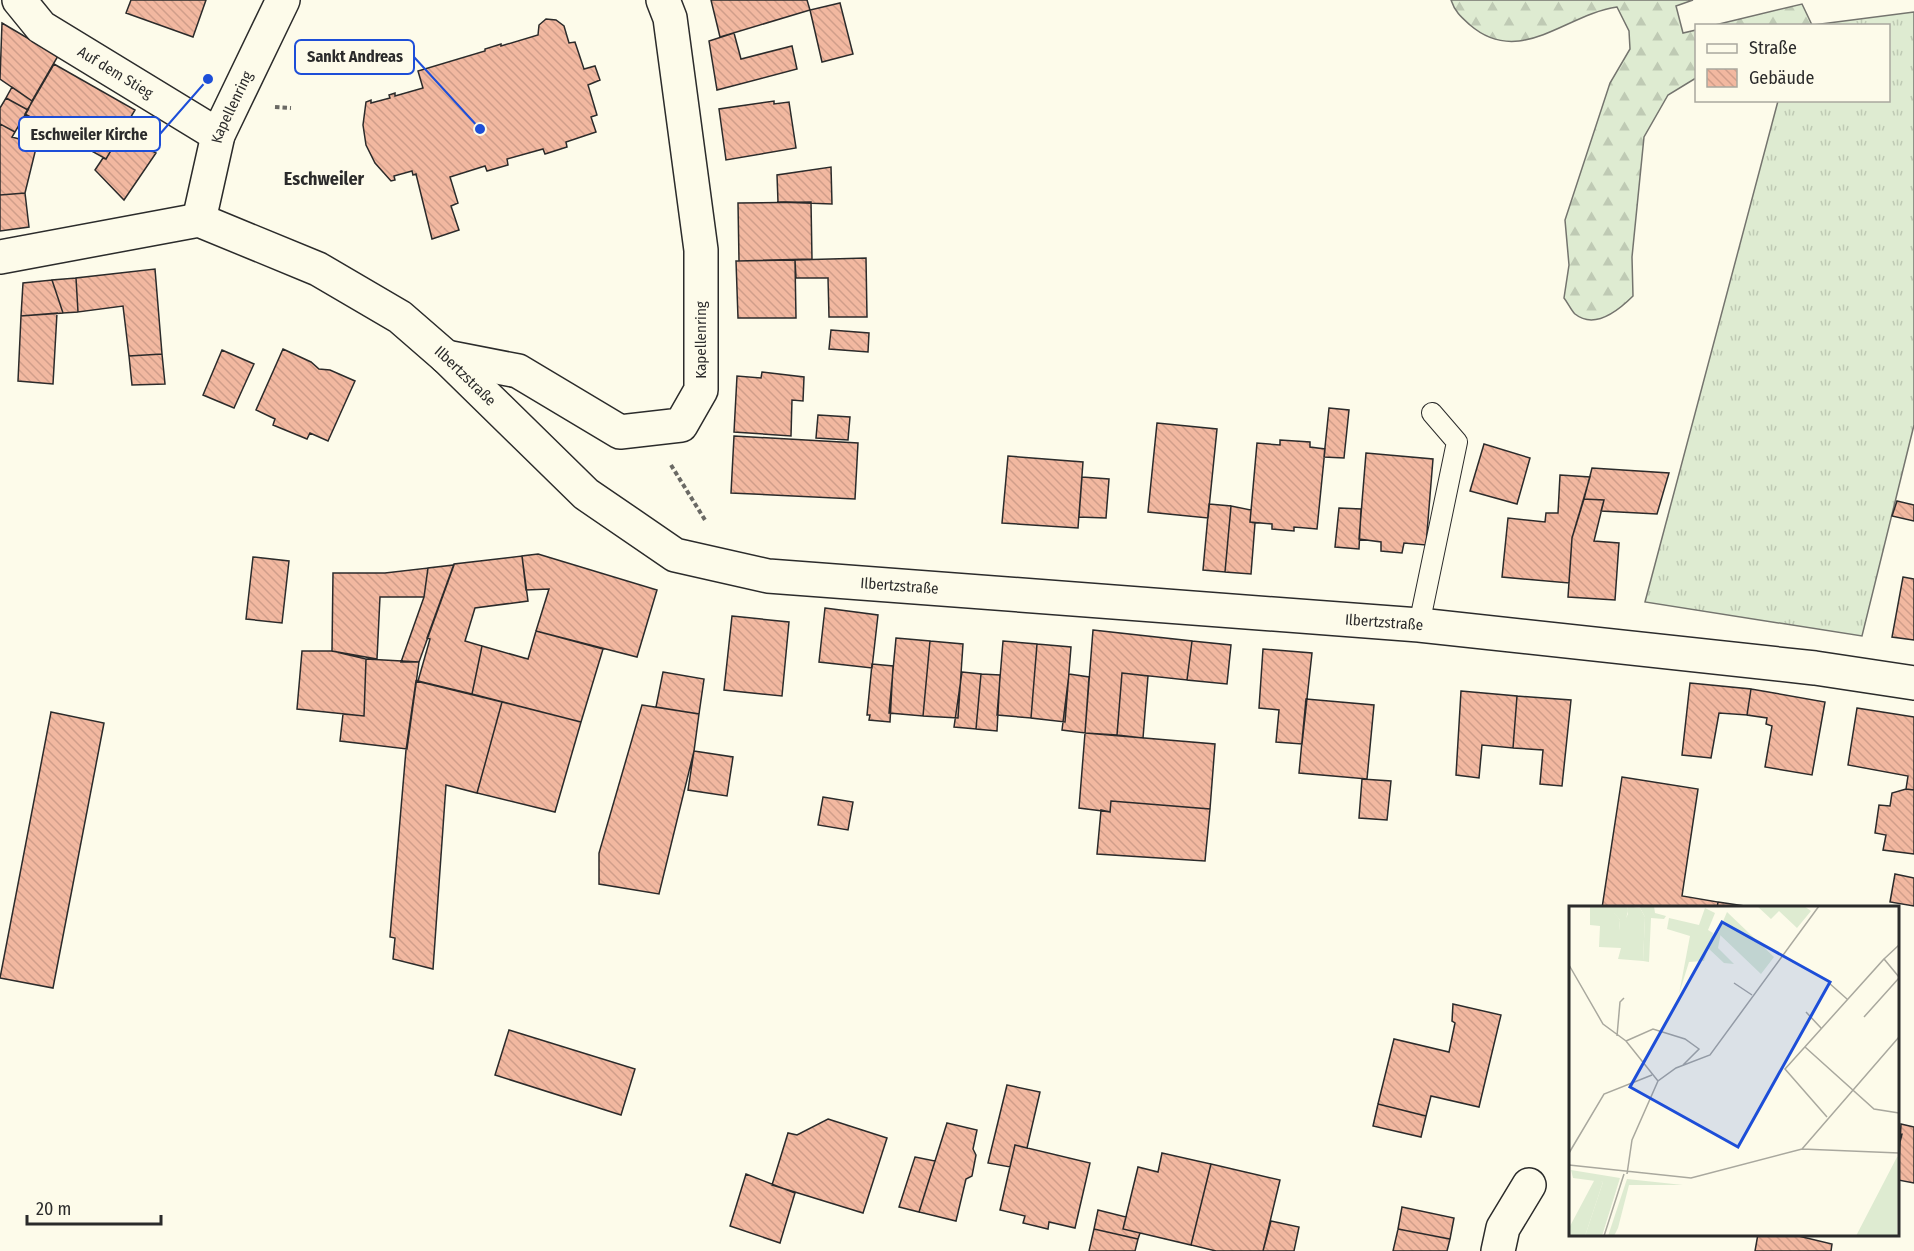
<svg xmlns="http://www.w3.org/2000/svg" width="1914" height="1251" font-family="'Fira Sans Condensed',sans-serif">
<defs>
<pattern id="grass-tufts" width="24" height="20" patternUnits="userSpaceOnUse" patternTransform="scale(1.5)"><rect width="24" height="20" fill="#deebd1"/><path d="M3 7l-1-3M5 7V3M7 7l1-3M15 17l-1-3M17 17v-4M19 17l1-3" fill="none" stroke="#bfcab4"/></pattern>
<pattern id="forest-firs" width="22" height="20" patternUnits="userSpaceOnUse" patternTransform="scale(1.5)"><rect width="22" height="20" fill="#deebd1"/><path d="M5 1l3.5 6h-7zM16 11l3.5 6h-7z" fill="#bfcab4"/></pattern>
<pattern id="building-back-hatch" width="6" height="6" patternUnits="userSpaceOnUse" patternTransform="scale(1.5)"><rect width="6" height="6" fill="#f2b8a0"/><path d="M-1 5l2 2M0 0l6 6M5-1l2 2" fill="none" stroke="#d09e8a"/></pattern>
</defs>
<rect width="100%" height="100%" fill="#fdfbea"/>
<path fill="url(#grass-tufts)" stroke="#74746e" stroke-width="1.5" d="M1914,12V425L1862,636L1645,602L1778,101L1888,100V26L1813,25Z"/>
<path fill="url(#forest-firs)" stroke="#74746e" stroke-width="1.5" d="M1451,0H1693L1676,6L1683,33L1696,30V78L1668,95L1644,137L1632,257L1633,296C1620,309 1595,330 1575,314C1571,310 1568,303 1564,298L1569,265L1565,220L1610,83L1630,49L1629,31L1617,7C1566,14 1520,68 1470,25C1461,17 1455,12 1451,0Z
M1802,4L1812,25H1715Z"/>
<path fill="url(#building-back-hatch)" stroke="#2b2b2b" stroke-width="1.5" d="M131,0H206L193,37L126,13Z
M711,0H807L810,10L720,37Z
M840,3L853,54L822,62L810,10Z
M546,19L556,20L564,26L569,43L575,42L584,69L595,66L600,80L588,85L597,115L591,117L596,132L566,142L567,147L545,154L543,149L507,159L508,165L487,171L485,166L450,177L458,203L451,206L459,230L432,239L416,174L413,175L412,171L394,176L395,180L391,181L375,163L366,145L363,125L366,102L371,100V103L390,98L389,95L395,93V96L423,88L418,71L485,51V49L501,44V46L538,35L539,25Z
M2,23L58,56L32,101L0,79Z
M734,33L741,59L792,46L797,69L717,90L709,41Z
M54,64L135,110L106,159L25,114Z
M12,87L32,101L28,110L6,98Z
M6,98L28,110L15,132L0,124V108Z
M774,101V104L789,102L796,148L726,160L719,109Z
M0,124L15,132L12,137L37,144L25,193L0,195Z
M121,133L156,153L124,200L95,170L103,158L106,159Z
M831,167L832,204L778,202L777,175Z
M25,193L29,227L0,231V195Z
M811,202L812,259L739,261L738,203Z
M866,258L867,317H829L828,278H796L795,260Z
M795,260L796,318H738L736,261Z
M155,269L162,354L129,356L123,306L78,312L76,278Z
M76,278L78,312L63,313L52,280Z
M52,280L63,313L21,316L23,283Z
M57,313L53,384L18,381L21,316Z
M831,330L869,333L868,352L829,349Z
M283,349L311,362L319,369L330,370L355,381L328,441L310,433L307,439L273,425L275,419L256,410Z
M222,350L254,364L234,408L203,395Z
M162,354L165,384L132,385L129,356Z
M762,372L804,377L803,401L792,400L791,436L734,432L737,376L761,378Z
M1329,408L1349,410L1344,458L1324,457Z
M818,415L850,417L848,440L816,438Z
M1157,423L1217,429L1208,518L1148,512Z
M734,436L858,443L855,499L731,493Z
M1280,440L1310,442V447L1325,449L1317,529L1294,527V531L1272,529V524L1250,522L1257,443L1280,445Z
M1484,444L1530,458L1517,504L1470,491Z
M1366,453L1433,459L1426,545L1404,543L1402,553L1381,551V542L1359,539Z
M1008,456L1083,462L1078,528L1002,523Z
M1592,468L1669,473L1657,514L1601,511L1604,500L1584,499Z
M1560,475L1590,477L1572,538L1569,583L1502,577L1508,518L1545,522L1546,513H1558Z
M1082,477L1109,479L1106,518L1079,517Z
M1584,499L1604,500L1594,541L1619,543L1615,600L1568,597L1572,538Z
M1897,501L1914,505V521L1892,516Z
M1209,504L1231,506L1225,572L1203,570Z
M1231,506L1251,510L1250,522L1255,523L1251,574L1225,572Z
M1339,508L1361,509L1359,549L1335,547Z
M538,554L657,590L637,657L536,631L549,589L526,590L522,556Z
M522,556L528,601L475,608L465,641L482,646L472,694L418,681L430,639L427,638L454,564Z
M253,557L289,561L282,623L246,619Z
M454,565L419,662H401L424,597L428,568Z
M428,568L424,597H380L377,659L332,651L333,573H385Z
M1903,577L1914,579V640L1892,637Z
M825,608L878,615L872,668L819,662Z
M732,616L789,622L782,696L724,690Z
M1093,630L1192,641L1187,680L1122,673L1117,735L1085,733Z
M536,631L603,649L581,722L472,694L482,646L528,659Z
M896,638L930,641L923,716L889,713Z
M930,641L963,644L958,718L923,716Z
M1003,641L1037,644L1031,718L997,715Z
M1192,641L1231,645L1227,684L1187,680Z
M1037,644L1071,647L1065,722L1031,718Z
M1263,649L1312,653L1302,744L1276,742L1279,710L1259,708Z
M302,651H332L366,659L364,716L297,709Z
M366,659L419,662L407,749L340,741L343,714L364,716Z
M872,664L893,666L890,722L869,720L870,715H867Z
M663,672L704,679L699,714L656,707Z
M962,672L981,674L976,729L954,727Z
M1122,673L1148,676L1143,738L1117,735Z
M981,674L1000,675L997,731L976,729Z
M1069,674L1089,677L1085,733L1062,730Z
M416,681L502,702L477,793L446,785L433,969L393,959L395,938L390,937L406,750Z
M1690,683L1751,689L1747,715L1719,713L1711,758L1682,755Z
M1751,689L1825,702L1812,775L1765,767L1772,726L1766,724L1767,718L1747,715Z
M1461,691L1517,696L1513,748L1482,745L1479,778L1456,775Z
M1517,696L1571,700L1562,786L1540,784L1543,750L1513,748Z
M1306,699L1374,705L1367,779L1299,773Z
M502,702L581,722L555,812L477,793Z
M642,705L699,714L694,751L659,894L599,884V853Z
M1857,708L1914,717V790L1906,789L1908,776L1848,765Z
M51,712L104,723L53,988L0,978Z
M1085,733L1215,744L1210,809L1111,801L1110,812L1079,808Z
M694,751L733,757L727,796L688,790Z
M1622,777L1698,789L1682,896L1718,902L1717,908H1602Z
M1362,779L1391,781L1387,820L1359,818Z
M1906,789L1914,790V854L1883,850L1886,835L1875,833L1879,805L1890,806L1892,793Z
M823,797L853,802L848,830L818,825Z
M1111,801L1210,809L1205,861L1097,854L1101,810L1110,812Z
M1895,874L1914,878V906L1890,902Z
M1718,902L1751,907V908H1717Z
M1453,1004L1501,1015L1479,1107L1431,1096L1426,1116L1378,1104L1394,1039L1449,1052L1455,1023L1452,1021Z
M509,1030L635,1069L621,1115L495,1075Z
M1007,1085L1040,1092L1027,1148L1015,1145L1010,1167L988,1163Z
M1378,1104L1426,1116L1421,1137L1373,1126Z
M828,1119L887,1138L863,1213L772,1185L788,1133L797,1135Z
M947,1123L977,1130L973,1149L976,1155L972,1176L966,1179L956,1221L919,1212Z
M1901,1124L1914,1127V1183L1898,1180Z
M1898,1133L1902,1134L1898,1150Z
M1015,1145L1090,1163L1075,1228L1049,1222L1048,1229L1023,1223L1025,1216L1000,1210Z
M1162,1153L1211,1164L1191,1245L1123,1229L1138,1167L1158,1172Z
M915,1157L935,1161L919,1212L899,1207Z
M1211,1164L1280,1180L1263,1251H1216L1191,1245Z
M746,1174L795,1193L780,1243L730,1226Z
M1402,1207L1454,1218L1450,1239L1398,1229Z
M1098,1210L1126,1217L1123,1229L1140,1233L1138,1239L1094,1229Z
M1271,1221L1299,1227L1294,1251H1263Z
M1094,1229L1138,1239L1135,1251H1089Z
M1398,1229L1450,1239L1447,1251H1393Z
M1758,1234H1790L1832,1244L1831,1251H1755Z"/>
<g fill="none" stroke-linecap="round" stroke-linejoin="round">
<defs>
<path id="service" d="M1419,625L1457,442L1432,413"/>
<g id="minor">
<path id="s1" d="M19,0L41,27L218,135"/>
<path id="s2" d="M199,220L218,135L283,0"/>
<path id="s3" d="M0,257L199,220L318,269L400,317L446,357L586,494L675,555L768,576L1419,625L1815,668L1914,683"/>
<path d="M446,357L518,371L620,432L681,425L701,390V250L670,18L663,0"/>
<path d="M1498,1251L1503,1228L1529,1185"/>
</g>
</defs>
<use href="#service" stroke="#2b2b2b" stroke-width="22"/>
<use href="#minor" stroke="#2b2b2b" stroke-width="36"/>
<path stroke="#6a6964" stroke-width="4" stroke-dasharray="4.5 3" stroke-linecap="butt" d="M275,107L291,108
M671,465L705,520"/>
<use href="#service" stroke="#fdfbea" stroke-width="20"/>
<use href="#minor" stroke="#fdfbea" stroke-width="33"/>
</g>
<g text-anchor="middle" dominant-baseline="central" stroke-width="4.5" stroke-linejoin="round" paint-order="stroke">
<g font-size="15" fill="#2b2b2b" stroke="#fdfbea">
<text stroke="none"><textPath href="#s1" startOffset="122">Auf dem Stieg</textPath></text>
<text stroke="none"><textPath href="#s2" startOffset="118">Kapellenring</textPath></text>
<text transform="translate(701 340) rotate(-90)">Kapellenring</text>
<text stroke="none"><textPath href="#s3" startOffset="514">Ilbertzstraße</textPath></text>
<text stroke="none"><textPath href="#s3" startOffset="1018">Ilbertzstraße</textPath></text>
<text stroke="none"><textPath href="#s3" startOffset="1504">Ilbertzstraße</textPath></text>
</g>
<g font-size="18" font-weight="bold" fill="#2b2b2b" stroke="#fdfbea">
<text x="324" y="179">Eschweiler</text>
</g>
</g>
<g transform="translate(1569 906)">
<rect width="330" height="330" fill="#fdfbea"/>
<path d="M21,0H40L51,14L50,25L59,8L58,0L71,2L76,11L74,55L49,53L52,42L30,41L31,20L21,19ZM188,0H235L242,5L228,22L210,5L202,13ZM158,6L205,51L192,68L149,27ZM260,248L330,251L328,330H287L328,251ZM26,273L34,276L16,330H0V322Z" fill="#deebd1"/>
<path d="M58,0L59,5L53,28L50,25L51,14L40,1ZM70,0H85L86,7L97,10L95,13L82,12L80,56L74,55L76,11ZM136,2L146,7L139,24L144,27L142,37L148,26H152L149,42L165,58L155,57L139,42L135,55L120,56L110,88L121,30L98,23L100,12L130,19ZM2,264L51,272L33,330H16L34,276L4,272ZM58,273L114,279H60L49,322L45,330H39Z" fill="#deebd1"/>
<path fill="none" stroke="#a9a89e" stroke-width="1.5" d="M315,53L330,39M0,59L34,118L57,135L89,175M165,77L183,89M260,77L278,93M237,106L252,122M295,111L330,72M48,130L51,96L55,92M57,135L84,123L116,133L130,143L114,159M236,141L305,203L330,207M258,211L216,163L315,53L330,71M233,243L330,131M0,247L35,188L83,169M0,259L122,272L233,243L330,247M58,268L63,234L89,175L107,162L141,149L250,0M35,330L55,268"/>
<path fill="#1d4ed8" fill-opacity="0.15" stroke="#1d4ed8" stroke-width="3" d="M153,16L261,76L169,241L61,181Z"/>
<rect width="330" height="330" fill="none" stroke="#2b2b2b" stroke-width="3"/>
</g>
<path fill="none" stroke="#1d4ed8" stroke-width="2" d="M480 129L414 57M208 79L160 134"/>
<g fill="#1d4ed8" stroke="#fdfbea" stroke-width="2">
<circle cx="480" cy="129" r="6"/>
<circle cx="208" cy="79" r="6"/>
</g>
<g fill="#fdfbea" stroke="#1d4ed8" stroke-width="2">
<rect x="295" y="40" width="119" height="34" rx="6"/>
<rect x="19" y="117" width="141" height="34" rx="6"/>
</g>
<g font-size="16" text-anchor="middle" font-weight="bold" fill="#2b2b2b">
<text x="355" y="62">Sankt Andreas</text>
<text x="89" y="140">Eschweiler Kirche</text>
</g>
<rect x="1695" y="24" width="195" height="78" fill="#fdfbea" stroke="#a9a89e" stroke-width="1.5"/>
<rect x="1707" y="44" width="30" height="9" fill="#fdfbea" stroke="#a9a89e" stroke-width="1.5"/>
<text x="1749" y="54" font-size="18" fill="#2b2b2b">Straße</text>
<rect x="1707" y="69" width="30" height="18" fill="url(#building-back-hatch)" stroke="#a9a89e" stroke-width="1.5"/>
<text x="1749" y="84" font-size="18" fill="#2b2b2b">Gebäude</text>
<path d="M27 1215v9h134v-9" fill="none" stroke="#2b2b2b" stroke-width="3"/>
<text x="36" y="1215" font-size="18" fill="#2b2b2b" stroke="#fdfbea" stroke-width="4.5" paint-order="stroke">20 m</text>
</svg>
